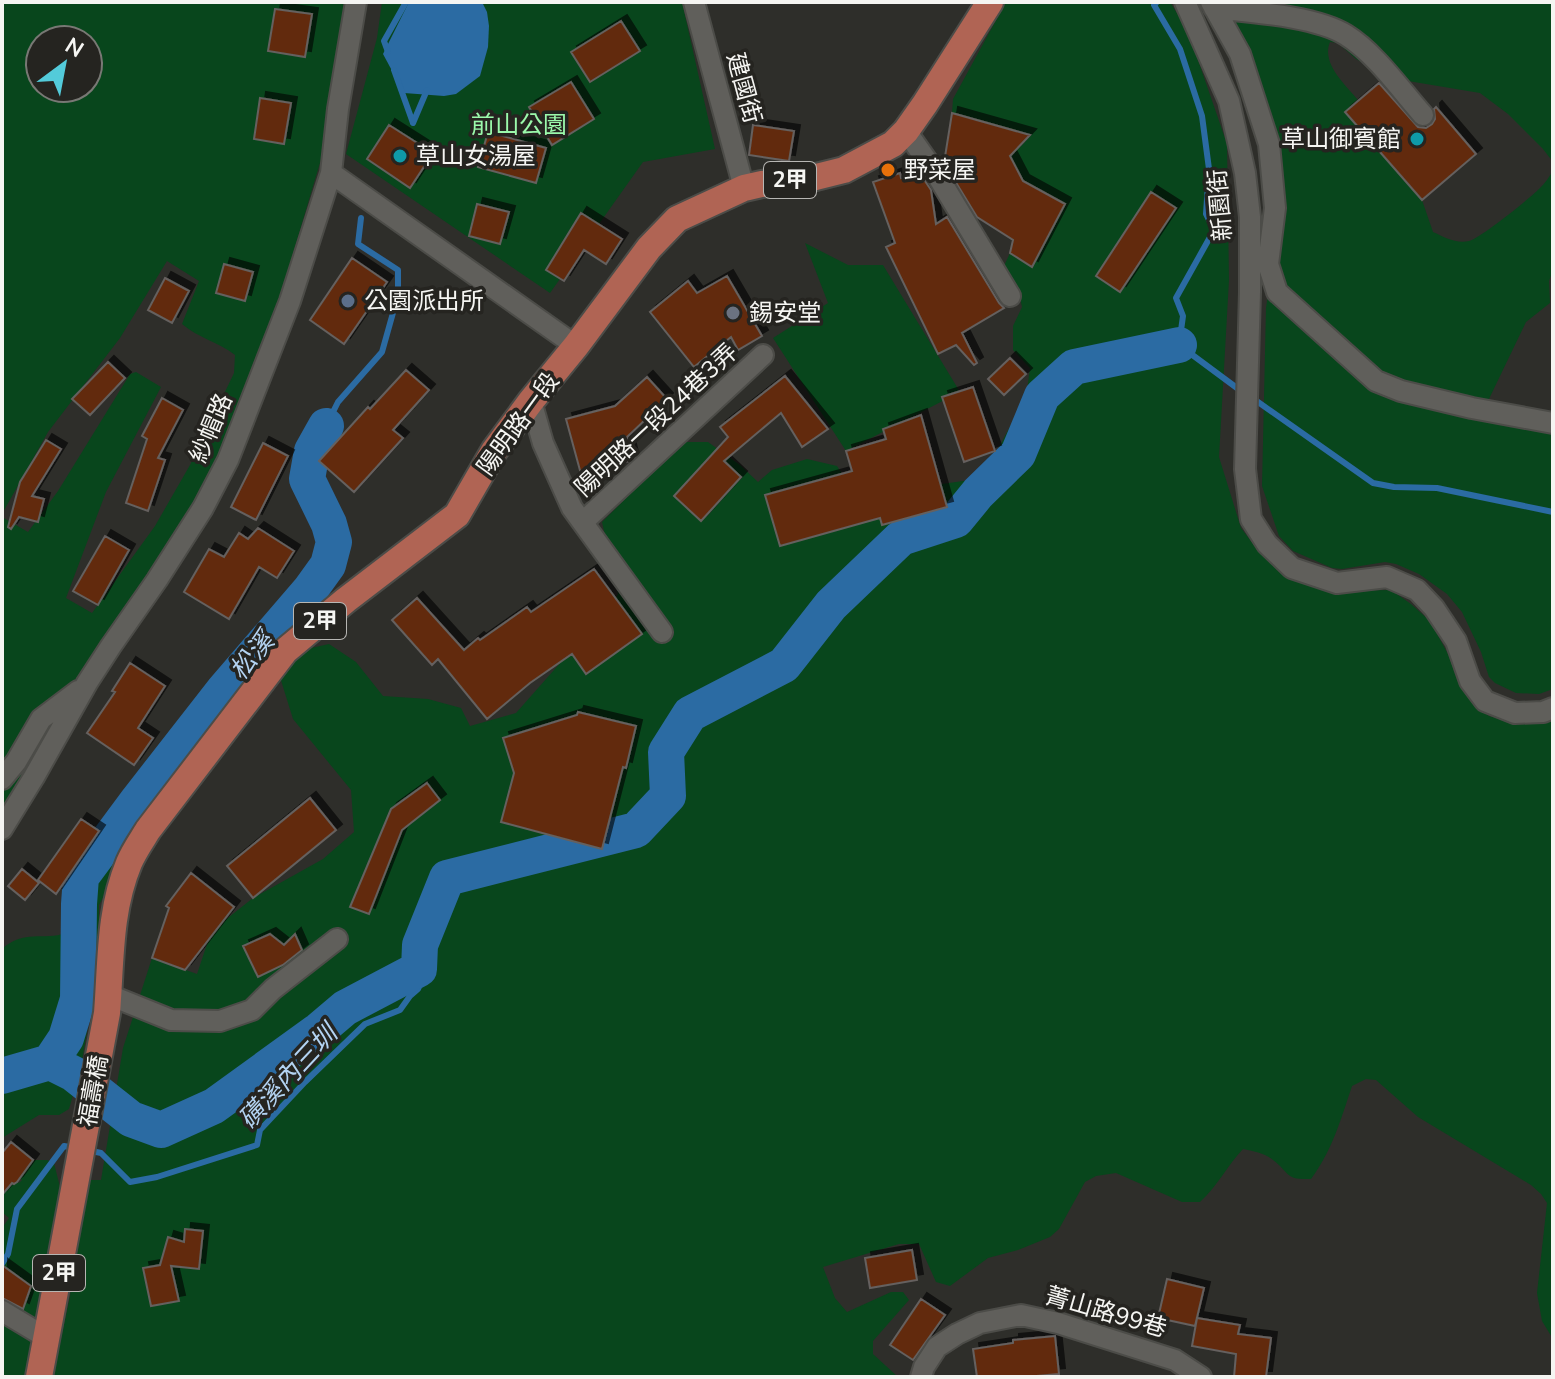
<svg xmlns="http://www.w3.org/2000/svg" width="1555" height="1379" font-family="'Nunito Sans','Noto Sans TC',sans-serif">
<defs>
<filter id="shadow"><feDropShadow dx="6" dy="-6" stdDeviation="0" flood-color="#0009"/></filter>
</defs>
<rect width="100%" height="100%" fill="#2e2e2a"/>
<path fill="#08461c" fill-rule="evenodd" d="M2,2H344L328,136L278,304L223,459L2,818V517L28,532L58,491L130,374L136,372L161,387L106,492L66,598L92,613L155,526L190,465L234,373L235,355C219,342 198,338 182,324L199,281L167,261L120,338L48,432L2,514ZM40,40H88V88H40Z
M382,2H682L715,149L643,162L550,293L346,154L377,38Z
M1006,2H1170L1188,31L1227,144L1229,280L1219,457L1241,528L1257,549L1292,578L1334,591L1391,590L1411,604L1430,621L1448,654L1458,682L1475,703L1489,716L1512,723L1553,716V1339L1542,1321L1537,1293L1547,1203L1541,1194L1531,1185L1418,1117L1376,1080L1366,1079L1352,1086C1341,1119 1332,1151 1311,1179C1285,1180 1291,1174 1273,1160C1265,1153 1253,1151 1243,1149C1227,1166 1217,1187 1200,1202H1182L1116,1173L1096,1176L1085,1182L1059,1229L1050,1237L1018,1250L988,1258L950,1286L936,1282L919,1244H899L823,1267L835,1298L847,1312L891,1292H903L909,1300L873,1341V1354L898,1377H53L70,1296L85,1180H101L123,1048L152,958L197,974L208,941L224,921L253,898L323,859L354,832L351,790L293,719L279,674L311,648L329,644L356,662L383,696L428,699L461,708L470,726L516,713L607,610L618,594L602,522L683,442H708L740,465L758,482L772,470L807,459L837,466L857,496L970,480L991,463L1007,432L1026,398L1030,368L1013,350V326L1022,307L1017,285L1004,266L1010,253L1033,267L1065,204L1023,181L1010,156L1029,135L952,113L953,99Z
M1227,2H1553V162L1543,149L1508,114L1480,93L1390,78L1356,59L1338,43L1330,42C1321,64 1346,85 1358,100L1345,112L1422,200L1433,232C1444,237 1456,244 1469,241C1479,239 1529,199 1539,189C1545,183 1550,177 1553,169V270L1549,281L1550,303L1526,322L1488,401L1553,427V689L1539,694L1516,693L1495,683L1489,677L1481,652L1462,612L1447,594L1419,574L1396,564L1385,562L1342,569L1332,568L1293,551L1279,536L1262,486L1266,308L1283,194L1252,67Z
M805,243L848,265H883L960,392L846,451L773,338L828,303Z
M120,856L116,874L99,905V924L91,1008L81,1067L69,1109L59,1115H39L2,1138V949C24,929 43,941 66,933L70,894Z
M33,1160H47L54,1163L62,1195L29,1377H2V1306L21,1316L31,1286L2,1265V1228L9,1218L2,1212C2,1198 3,1188 16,1181L19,1183L22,1180L19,1178Z"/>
<path fill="#2b6ba3" d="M409,2H482L487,12L489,26L488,47L480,76L456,94L444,96L404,93L383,54Z"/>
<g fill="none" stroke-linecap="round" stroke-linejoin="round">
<path stroke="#2b6ba3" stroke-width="6" d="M1157,2L1154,5L1180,49L1202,116L1209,169L1206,214L1214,230L1176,298L1183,316L1179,345L1241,391
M388,52L384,41L406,2
M394,70L413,123
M413,123L427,90
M1251,397L1373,483L1394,487L1437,488L1553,512
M326,426L338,402L382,352L398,295V270L358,244L361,218
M87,1150L101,1153L130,1182L157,1177L257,1145L260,1130L305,1082L365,1024L400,1010L410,996L418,989L423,978L419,969
M2,1264L8,1254L17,1209L64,1146L76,1148"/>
<path stroke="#2b6ba3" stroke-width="36" d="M50,1062L74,1074L131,1119L161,1130L214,1106L319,1030L345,1008L419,969L420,945L447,878L636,830L668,796L666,752L690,714L784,665L831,605L901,538L956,520L978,493L1018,454L1042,396L1074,367L1179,345
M2,1076L50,1062L66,1038L78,999L79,904L81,877L138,800L223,691L310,590L328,565L334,542L329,524L307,479L312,451L326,426"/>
</g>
<path fill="#622c0f" stroke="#65605e" stroke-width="2" filter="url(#shadow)" d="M275,9L312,14L305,57L268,51Z
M621,21L640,51L590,82L571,52Z
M571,82L594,119L552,145L529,107Z
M1379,83L1418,127L1426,128L1432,124L1435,119L1434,109L1436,107L1476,154L1422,200L1345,112Z
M260,98L291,103L284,144L254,139Z
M952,113L1030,135L1010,156L1023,181L1065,204L1032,267L1010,253L1013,240L977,217L944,163Z
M389,125L433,153L410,188L367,159Z
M753,125L794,131L789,161L749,155Z
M488,132L546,148L536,183L478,167Z
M900,173L901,178L921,175L931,190L936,224L947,217L999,303L1004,308L962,333L977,363L974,365L956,345L938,354L886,247L895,243L873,182Z
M1151,192L1176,208L1120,292L1096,276Z
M477,204L509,212L500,244L469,236Z
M581,213L622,239L606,264L584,250L564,281L546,270Z
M352,258L387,282L344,344L310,320Z
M224,264L253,272L245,301L216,293Z
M727,276L762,336L738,350L731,337L694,367L650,312L688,281L697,293Z
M165,278L189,291L172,323L148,310Z
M1010,358L1026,374L1004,395L988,379Z
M108,362L125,378L90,415L72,399Z
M406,370L429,390L393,430L403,438L354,492L319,461L368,407L370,409Z
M785,376L828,429L802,447L781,413L724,461L741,477L701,521L674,496L728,437L720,427Z
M647,377L667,399L627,437L632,458L629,461L581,474L566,419L615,406Z
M973,387L995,451L964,462L942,397Z
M162,398L183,410L158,458L165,460L148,511L126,503L147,439L142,436Z
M921,415L947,507L882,525L880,518L780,546L765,495L852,471L846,451L886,439L883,429Z
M46,440L61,449L32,496L44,499L38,522L19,517L11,529L8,527L20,482Z
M263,443L288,456L256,520L231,507Z
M258,528L294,551L277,578L259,567L229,619L184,592L209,549L224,557L239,533L248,539Z
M105,536L129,550L98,605L73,591Z
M594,569L642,634L586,674L572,654L530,683L487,719L438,659L432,665L392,620L417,598L464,650L478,638L480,640L527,607L531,612Z
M130,663L165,686L138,728L153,738L134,765L87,733L115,692L112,691Z
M578,712L636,726L626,768L623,767L602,849L501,822L514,773L503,738L577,715Z
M427,783L440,800L402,830L369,914L350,907L391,809Z
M310,798L336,830L253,898L227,866Z
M81,819L99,831L56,894L38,880Z
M22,869L39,883L25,900L8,886Z
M191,873L234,907L185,970L152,958L169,908L166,906Z
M270,934L284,945L295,934L302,950L283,965L258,977L243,946Z
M11,1142L33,1160L17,1182L14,1184L12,1183L2,1195V1153Z
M185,1229L203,1231L199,1269L171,1266L179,1301L151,1306L143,1268L160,1265L168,1237L184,1242Z
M912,1250L917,1280L870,1288L865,1258Z
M2,1265L31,1286L23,1309L2,1298Z
M1167,1279L1204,1288L1195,1326L1158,1318Z
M921,1299L945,1315L913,1360L890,1345Z
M1197,1318L1240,1325L1238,1334L1271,1338L1266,1377H1234L1236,1354L1192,1346Z
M1055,1336L1059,1374L1025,1377H977L973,1349L1013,1343V1340Z"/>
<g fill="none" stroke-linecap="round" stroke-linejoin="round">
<defs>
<path id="minor" d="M694,2L744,188
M1185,2L1229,101L1245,173L1250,217V292L1245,469L1251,519L1267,544L1292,568L1337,583L1387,577L1417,590L1434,608L1456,641L1470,681L1485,701L1515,713L1543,712L1553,708
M1211,2L1240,54L1269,144L1275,208L1268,264L1277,292L1376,381L1401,391L1472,408L1553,423
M1214,8C1250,12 1316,16 1346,35C1375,53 1400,89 1423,115
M906,131L937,175L1010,296
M331,173L576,346
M531,401L543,443L572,508L662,632
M583,522L763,355
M2,779L16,762L41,719L78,691
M2,829L34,777L87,683L111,646L157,580L203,508L228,460L290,301L331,173L338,109L356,2
M109,995L171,1020L220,1021L252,1010L273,989L337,939
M2,1311L47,1338
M921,1377L924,1367L937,1347L957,1334L980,1323L1021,1315L1058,1323L1175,1360L1201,1377"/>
<path id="major" d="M39,1377L107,1013C111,963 109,911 129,863C134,851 142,840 148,830L285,651L346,600L457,515L494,451L531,401L576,346L649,248L677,219L744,188L762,184L816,177L844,170L893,144L906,131L925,104L990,2"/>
</defs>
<use href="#minor" stroke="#4c4c48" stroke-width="24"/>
<use href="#major" stroke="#4c4c48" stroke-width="30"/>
<use href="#minor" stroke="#605f5b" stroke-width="20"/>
<use href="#major" stroke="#b06454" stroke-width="26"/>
</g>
<g fill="#0f9aa8" stroke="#252420" stroke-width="3">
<circle cx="1417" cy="139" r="8"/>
<circle cx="400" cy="156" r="8"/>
</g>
<circle fill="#e8710a" stroke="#252420" stroke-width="3" cx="888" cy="170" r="8"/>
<circle fill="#5c6f8a" stroke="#252420" stroke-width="3" cx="348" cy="301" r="8"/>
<circle fill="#6b7280" stroke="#252420" stroke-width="3" cx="733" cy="313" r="8"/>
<g text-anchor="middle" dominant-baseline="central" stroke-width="7" stroke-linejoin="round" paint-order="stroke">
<g fill="#252420" stroke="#b7b6b3" stroke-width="2">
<rect x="764" y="162" width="52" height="36" rx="6"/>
<rect x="294" y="603" width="52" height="36" rx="6"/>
<rect x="33" y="1255" width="52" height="36" rx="6"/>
</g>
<g font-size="22" font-weight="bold" fill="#f5f5f2">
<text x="790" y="180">2甲</text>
<text x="320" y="621">2甲</text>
<text x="59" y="1273">2甲</text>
</g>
<g font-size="24" fill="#f5f5f2" stroke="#252420">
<text transform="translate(744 88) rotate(75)">建國街</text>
<text transform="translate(1220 205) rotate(-95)">新園街</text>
<text transform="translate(656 420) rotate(-43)">陽明路一段24巷3弄</text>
<text transform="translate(518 424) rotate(-54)">陽明路一段</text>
<text transform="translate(211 428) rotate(-67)">紗帽路</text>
<text transform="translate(93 1091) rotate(-80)">福壽橋</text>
<text transform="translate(1106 1312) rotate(16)">菁山路99巷</text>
</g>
<g font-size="24" fill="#9bf9ab" stroke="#252420">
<text x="519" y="125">前山公園</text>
</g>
<g font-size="24" fill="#f5f5f2" stroke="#252420" text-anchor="start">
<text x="1401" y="139" text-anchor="end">草山御賓館</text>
<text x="416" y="156">草山女湯屋</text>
<text x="904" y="170">野菜屋</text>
<text x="364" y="301">公園派出所</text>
<text x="749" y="313">錫安堂</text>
</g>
<g font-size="26" font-style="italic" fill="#b3d3f2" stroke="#252420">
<text transform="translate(252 656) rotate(-50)">松溪</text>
<text transform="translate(288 1077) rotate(-47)">磺溪內三圳</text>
</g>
</g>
<rect width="1555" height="1379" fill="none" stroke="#f5f5f2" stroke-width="8"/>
<g transform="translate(64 64) rotate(32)"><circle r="38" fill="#252420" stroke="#787874" stroke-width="2"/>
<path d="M0-6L14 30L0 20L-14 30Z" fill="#53cbda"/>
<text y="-12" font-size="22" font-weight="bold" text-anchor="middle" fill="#f5f5f2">N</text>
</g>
</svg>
